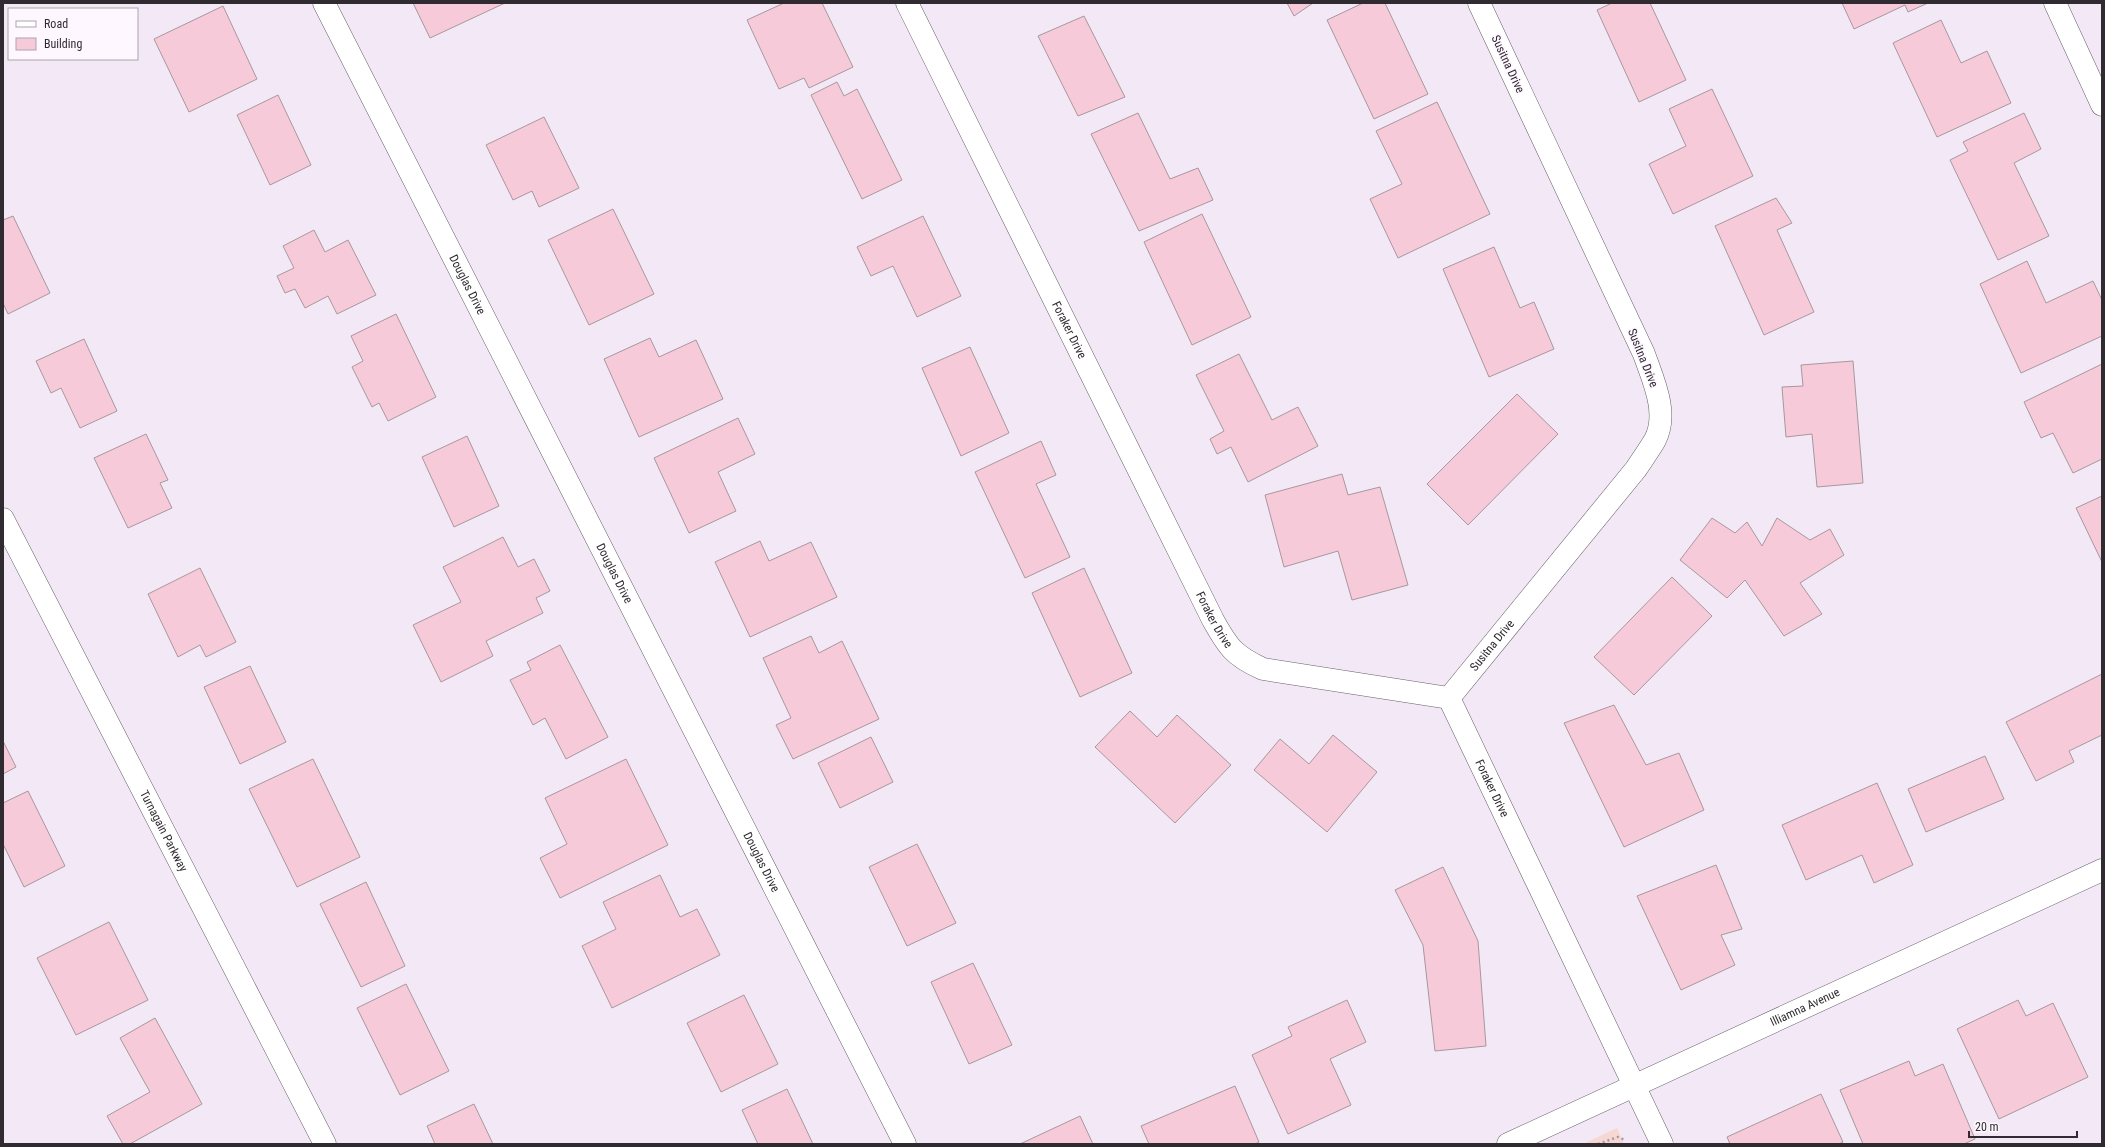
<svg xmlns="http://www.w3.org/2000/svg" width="2105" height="1147" font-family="'Roboto Condensed',sans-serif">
<rect width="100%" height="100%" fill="#f3e8f5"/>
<path fill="#f6d7d1" d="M1617,1128L1624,1144H1583Z"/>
<path fill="#f7cada" stroke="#a8979d" d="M413,3H505L430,38Z
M784,3H822L853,67L809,88L804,78L779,89L747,20Z
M1287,3H1313L1294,16Z
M1363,3H1385L1428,94L1374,119L1327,20Z
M1612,3H1650L1686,80L1639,102L1597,10Z
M1842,3H1928L1908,12L1905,5L1854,29Z
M223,6L257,79L189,112L154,39Z
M1084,16L1125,97L1078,116L1038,36Z
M1941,20L1961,63L1987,51L2011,103L1937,137L1893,43Z
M837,82L844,96L857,89L902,180L862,199L811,95Z
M1712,89L1753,176L1673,214L1649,164L1686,146L1669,109Z
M278,95L311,165L270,185L237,115Z
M1437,102L1490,214L1398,258L1370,199L1402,184L1376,131Z
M1138,113L1170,179L1198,168L1213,200L1139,231L1091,134Z
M2024,113L2041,149L2014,163L2049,236L1998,260L1950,160L1968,151L1963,142Z
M544,117L579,188L539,207L532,191L513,200L486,145Z
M1776,198L1792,223L1777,230L1814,312L1764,335L1715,226Z
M613,209L654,294L589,325L548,240Z
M1202,214L1251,317L1192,345L1144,242Z
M13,216L50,293L8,314L3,303V220Z
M923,216L961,296L917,317L893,266L871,276L857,247Z
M314,230L325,252L348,240L376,295L337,314L328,296L305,308L295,289L285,293L277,276L294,268L283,246Z
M1494,247L1520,308L1534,302L1554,349L1489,377L1443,269Z
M2027,261L2046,303L2093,281L2102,300V336L2021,373L1980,284Z
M396,314L436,397L388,421L379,403L372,407L352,367L363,361L351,336Z
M650,338L659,357L696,340L723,399L639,437L604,359Z
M84,339L117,411L80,428L61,388L51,393L36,361Z
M970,347L1009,433L961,456L922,368Z
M1239,354L1272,420L1298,407L1318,446L1248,482L1231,447L1217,454L1210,439L1224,431L1196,375Z
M1853,361L1863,483L1817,487L1812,434L1786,437L1782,387L1803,386L1801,365Z
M2102,364V459L2073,473L2053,433L2041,438L2024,402Z
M1517,394L1558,434L1468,525L1427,484Z
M738,418L755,454L718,472L736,511L689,533L654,458Z
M146,434L168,480L160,483L172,508L128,528L94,458Z
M467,436L499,506L454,527L422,457Z
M1041,441L1056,475L1036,484L1070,557L1025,578L975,472Z
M1342,474L1348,495L1380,487L1408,585L1352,600L1338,551L1284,567L1265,495Z
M2102,496V562L2076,508Z
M1712,518L1735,533L1747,522L1762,546L1777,518L1810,540L1830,529L1844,555L1800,583L1822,614L1784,636L1745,580L1727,598L1680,560Z
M503,537L518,567L534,559L550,591L536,598L543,613L486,641L493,656L441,682L413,625L461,602L443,567Z
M760,541L769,561L811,542L837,597L750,637L715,562Z
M200,568L236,642L206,657L200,645L178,657L148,594Z
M1084,568L1132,673L1080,697L1032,593Z
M1672,577L1712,616L1634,695L1594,657Z
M811,636L819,653L842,641L879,719L793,759L776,725L791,718L763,658Z
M560,645L608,737L566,759L545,718L533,725L510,680L531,670L527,662Z
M250,666L286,742L240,764L204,687Z
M2102,674V735L2069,751L2074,762L2036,781L2006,722Z
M1614,705L1646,765L1679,753L1704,810L1624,847L1564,723Z
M1130,711L1157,737L1177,715L1231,765L1175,823L1095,747Z
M1333,735L1377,772L1327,832L1254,770L1280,739L1309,764Z
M871,737L893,782L840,808L818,763Z
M3,741L16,767L3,774Z
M1985,756L2004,799L1926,832L1908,789Z
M313,759L360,857L297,887L249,789Z
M626,759L668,845L560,898L540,858L567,844L545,798Z
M1877,783L1913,865L1874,883L1862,855L1806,880L1782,825Z
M28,791L65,866L24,887L3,844V803Z
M917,844L956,923L907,946L869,867Z
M1716,865L1742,929L1721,935L1735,965L1681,990L1637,896Z
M1443,867L1478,941L1486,1046L1435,1051L1423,945L1395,890Z
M660,875L680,917L697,909L720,955L612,1008L582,946L616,929L603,902Z
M366,882L405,966L361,987L320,904Z
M109,922L148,1000L76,1035L37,958Z
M973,963L1012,1045L969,1064L931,982Z
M406,984L449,1071L400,1095L357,1008Z
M744,995L778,1064L721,1092L687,1023Z
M1347,1000L1366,1042L1330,1059L1351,1105L1288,1134L1252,1055L1292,1036L1288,1027Z
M2018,1000L2026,1016L2053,1003L2088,1077L1999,1119L1957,1029Z
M155,1018L202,1104L130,1144H123L107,1116L150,1092L120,1038Z
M1909,1061L1915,1076L1943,1064L1975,1139L1964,1144H1863L1840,1090Z
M1235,1086L1259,1142L1255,1144H1149L1141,1126Z
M787,1089L813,1144H758L742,1110Z
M1821,1094L1843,1142L1839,1144H1730L1727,1137Z
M474,1104L493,1144H435L427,1126Z
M1080,1116L1093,1144H1020Z"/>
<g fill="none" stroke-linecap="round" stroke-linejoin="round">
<defs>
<g id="minor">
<path id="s1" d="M324,3L905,1144"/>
<path id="s2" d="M907,3L1213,620C1228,647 1234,656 1263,669L1449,698"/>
<path d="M2055,3L2102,105"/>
<path id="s3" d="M3,519L325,1144"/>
<path id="s4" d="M1449,698L1636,469C1642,460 1649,450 1655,440C1669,413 1653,380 1644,354L1479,3"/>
<path id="s5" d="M1449,698L1662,1144"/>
<path id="s6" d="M1508,1144L2102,870"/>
</g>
</defs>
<use href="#minor" stroke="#685f6a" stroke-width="23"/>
<path stroke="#a49ba5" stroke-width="2.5" stroke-dasharray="2 3" stroke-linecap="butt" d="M1598,1144L1618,1137L1625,1140"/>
<use href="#minor" stroke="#fff" stroke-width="22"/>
</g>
<g text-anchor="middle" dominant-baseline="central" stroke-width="3.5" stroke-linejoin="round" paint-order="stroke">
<g font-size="12" fill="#2f2b30" stroke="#fef7ff">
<text transform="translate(1508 64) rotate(65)">Susitna Drive</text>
<text stroke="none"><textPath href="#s1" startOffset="316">Douglas Drive</textPath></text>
<text stroke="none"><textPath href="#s2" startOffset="365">Foraker Drive</textPath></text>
<text transform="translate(1643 358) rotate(68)">Susitna Drive</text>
<text stroke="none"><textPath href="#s1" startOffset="640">Douglas Drive</textPath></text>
<text stroke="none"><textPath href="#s2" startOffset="689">Foraker Drive</textPath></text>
<text stroke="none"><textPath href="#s4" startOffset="68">Susitna Drive</textPath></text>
<text stroke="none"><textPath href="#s5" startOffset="100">Foraker Drive</textPath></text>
<text stroke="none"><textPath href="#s3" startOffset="351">Turnagain Parkway</textPath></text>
<text stroke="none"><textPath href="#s1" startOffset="964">Douglas Drive</textPath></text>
<text stroke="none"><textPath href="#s6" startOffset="327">Illiamna Avenue</textPath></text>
</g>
</g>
<rect width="2105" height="1147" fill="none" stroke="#2f2b30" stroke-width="8"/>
<rect x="8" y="8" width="130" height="52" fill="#fef7ff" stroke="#aba5ac"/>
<rect x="16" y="21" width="20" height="6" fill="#ffffff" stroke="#aba5ac"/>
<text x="44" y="28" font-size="12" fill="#2f2b30">Road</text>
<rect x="16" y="38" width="20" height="12" fill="#f7cada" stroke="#aba5ac"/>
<text x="44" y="48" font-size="12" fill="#2f2b30">Building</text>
<path d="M1969 1131v6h108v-6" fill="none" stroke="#2f2b30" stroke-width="2"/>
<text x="1975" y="1131" font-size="12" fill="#2f2b30" stroke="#fef7ff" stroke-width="3" paint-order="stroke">20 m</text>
</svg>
